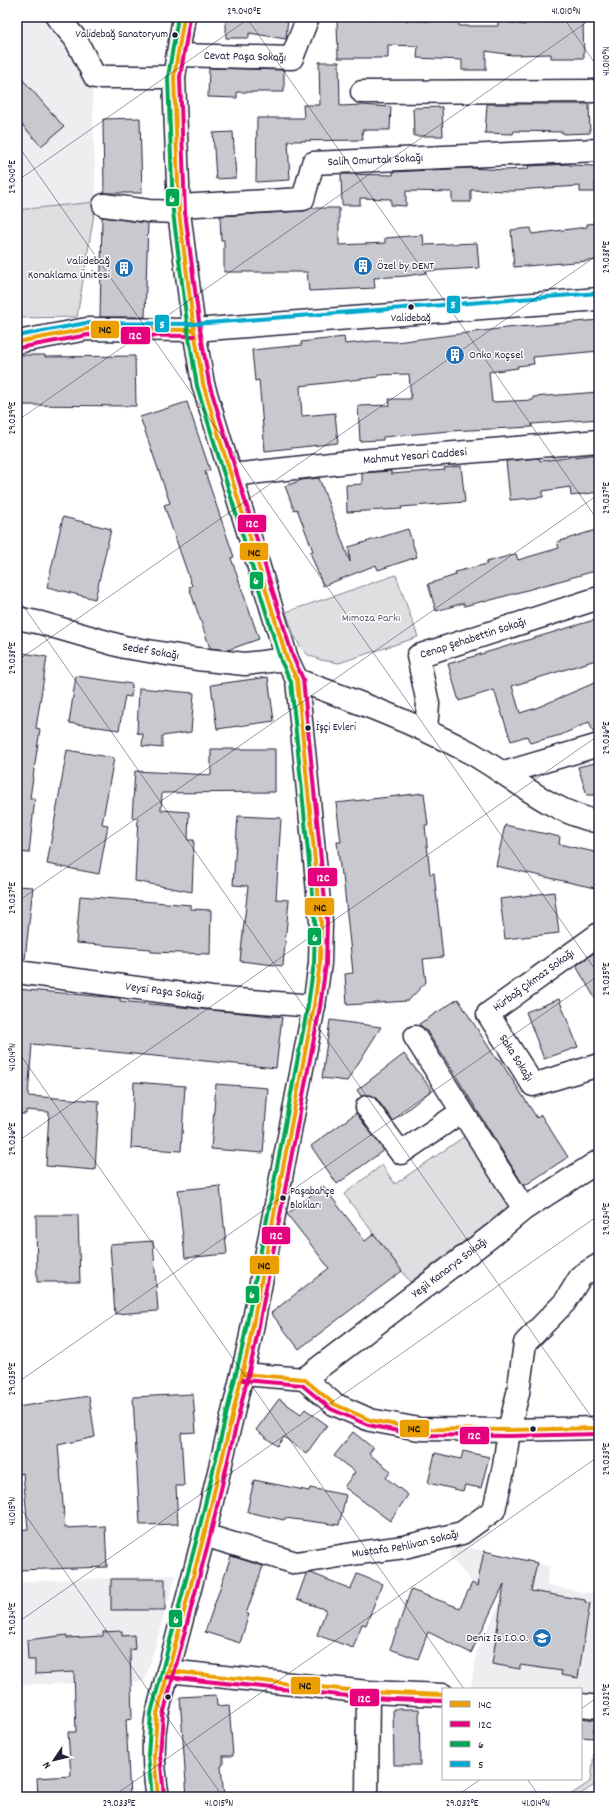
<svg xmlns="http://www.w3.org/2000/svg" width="616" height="1814" font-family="Dekko,sans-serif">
<rect width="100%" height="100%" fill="#fff"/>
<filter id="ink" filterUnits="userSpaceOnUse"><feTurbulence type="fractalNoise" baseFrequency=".025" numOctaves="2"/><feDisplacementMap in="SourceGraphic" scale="8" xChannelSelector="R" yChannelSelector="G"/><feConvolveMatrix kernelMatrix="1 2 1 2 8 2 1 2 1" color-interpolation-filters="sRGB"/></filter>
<g filter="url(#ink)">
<path fill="#eeeef1" d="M17,17H73L106,68L92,79L96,202L17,210V119L41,146L63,127L17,73Z
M452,1544L549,1566L547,1585L599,1595V1676L594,1701L581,1700V1689H478L471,1687L477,1650L504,1596L479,1589L450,1558Z
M176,1575L145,1681L17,1685V1582Z"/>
<path fill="#dfdfe2" stroke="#80808e" d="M96,202L77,317L17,318V210Z
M396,575L418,637L339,663L321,660L308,655L300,646L294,635L286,612Z
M468,1134L514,1204L410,1282L344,1194L382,1165L395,1184Z
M17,1303L21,1379L17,1380Z
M594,1753L599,1754L596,1784L576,1797H567L591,1781Z"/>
<path fill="#c8c8cf" stroke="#22223b" d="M226,17H288L286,39L249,33V38H226Z
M353,19L459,22V26H498V21L525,25V20H544V22L583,21L584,58H551V54L512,55L486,51V70H462V60L417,58L418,46L388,45V58H338L337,20Z
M319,62H339L340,106L361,105L391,107L390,130H362L363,140L288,141L290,180L256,182L257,118H304L303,105H320Z
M209,68L284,70V92H237V98L208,97Z
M17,73L64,127L41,146L17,119Z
M487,104H589L590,133L563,134V132L514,131L513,134L485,133Z
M442,107L443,136H414L413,108Z
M140,118L142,193H104L103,119Z
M233,132L236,178L216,179L213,133Z
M569,164V165L595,166V192H580V186L515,190V191L471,190V202H452V192L406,191V206L391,205V199L360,198V205H342L341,174L393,175V172L471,168L503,170L528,169V166Z
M312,208H339V245L385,243V238L423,235L424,245L477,243L479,268L426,271V273L406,276L374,278L375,288L309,291L307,272H224V240H221L220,216L304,211Z
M102,217L148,223L145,317H100Z
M599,223V260L514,267L511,230L531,228L532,234L587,227V224Z
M599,320V351L533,357L534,364L517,366L518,368L489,372L492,402L533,400V397L599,392V419L532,424V427L449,431L383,437V440L360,441L358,406L390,405L389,399H411L409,374L378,375V377L300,386L302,416L335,413L338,443L265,451L259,380L255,381L252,350L302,345L301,342L344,337L345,344L374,341L396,342L506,328Z
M17,355H45V357L135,356L136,406L17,405Z
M187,402L210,470L205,472L234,557L231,558L259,639L228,650L210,648L189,587L192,586L164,505L170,503L140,417Z
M599,454V492L571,496L570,487L543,491V497L510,500L506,461L539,458L540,461Z
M461,466L465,502L401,507L402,509L347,512L346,485L362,484V473L391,471V474L445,470L444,468Z
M319,478L350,562L349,547L408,529L417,557L378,570L376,565L323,586L310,552L313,551L297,509L294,510L285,486L302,480Z
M63,517L111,529L95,599L47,587Z
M599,529V564L593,565L595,571L484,602V601L464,606V603L436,611L428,584L456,575L455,572L487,564L486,562L516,554L518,560L559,548L557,542Z
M594,620L599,636V659L512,686L520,713L536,708L599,681V733L594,734L589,722L561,735L530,743L527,736L511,741L494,690L459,701L448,664Z
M17,652L47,657L36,728L40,729L30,798H35L29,853L17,852Z
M76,676L132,684L131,697L125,696L119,730L69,723Z
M268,677L274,721L217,729L211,685Z
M139,688L194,693L191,732L162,736V748L142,746L143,734L137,733Z
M211,749H275V792L162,793L161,810L189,812L188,840H194L192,892L135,881L138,819L132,818L135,771L211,775Z
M67,750L114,758L102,824L108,825L99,874L47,864Z
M599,762V795H587L578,767Z
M424,793L428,825H425L430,874L434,873L443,957L423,959L426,982L408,1001L347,1005L345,974L353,973L343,875H341L337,842H341L336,803Z
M238,816L281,818L276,899L289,900L283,966L240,961L248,886L233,885Z
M505,825L560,837L559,844L599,853V889L496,866Z
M17,886L33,887L25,959L17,958Z
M554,892L559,933L505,939L500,899Z
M80,896L191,905V909L211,910L210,954L151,952V949L76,943Z
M599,949V1005L576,966Z
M17,989L118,998H120V1001L282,1017L276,1068L32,1044L28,1096L99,1101L95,1170L46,1166L49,1112L26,1110V1114H17Z
M458,999L497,1060L499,1059L537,1118L541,1115L568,1157L524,1186L454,1073L426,1030L419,1024Z
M559,999L578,1047L544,1059L526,1012Z
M330,1020L381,1027L347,1081L322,1078Z
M404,1054L432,1090L393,1121L377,1099L372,1095H366L361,1096L357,1090Z
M134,1082L185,1086L181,1151L131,1148Z
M216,1084L268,1088L263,1153L211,1149Z
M356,1113L384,1150L337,1184L311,1146Z
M220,1186L227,1254L185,1258L178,1190Z
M323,1186L365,1241L374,1234L402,1271L299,1349L271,1313L329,1268L287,1214Z
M36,1215H78L80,1282H37Z
M153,1241L158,1311L115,1314L110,1244Z
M193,1394L196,1432L181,1433L184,1486H176L178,1524L140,1525L133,1397Z
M89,1396L95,1437L58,1445L65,1528L105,1526L107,1567L17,1570V1530L28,1529L23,1473L17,1475V1407Z
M279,1399L301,1414L305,1409L327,1425L306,1454L284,1437L277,1446L256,1430Z
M353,1432L373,1448L369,1454L391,1471L386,1478L408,1495L390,1521L344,1487L355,1472L334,1456Z
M463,1451L489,1457L481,1488L465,1485L463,1491L428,1483L435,1453L461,1459Z
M254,1480L309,1491L310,1488L346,1495L339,1525L285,1518L284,1520L247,1512Z
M484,1551L537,1563L531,1591L585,1600V1602L590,1603L578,1678L561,1675L562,1671L520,1665V1669L492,1664L504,1584L471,1653L428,1632L418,1659L390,1649L411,1590L460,1608L472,1583L477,1586Z
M231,1556L263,1566L246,1614H249L240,1643L205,1632Z
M311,1573L351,1589L357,1574L382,1584L366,1625L362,1624L353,1648L317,1635L326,1610L297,1599L306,1574Z
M111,1579H165V1610H111Z
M122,1631V1636L134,1635L135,1649L130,1650L132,1719L126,1720L130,1797H38L37,1778L71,1776L68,1732H76L74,1672L35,1674V1660H28L27,1640L67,1635V1638L103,1636V1632Z
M216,1695L217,1706L229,1705L233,1756H223V1765L221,1766L224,1797H187L180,1697Z
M393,1709H419L420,1765H394Z
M581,1718L595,1720L593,1738L581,1737Z"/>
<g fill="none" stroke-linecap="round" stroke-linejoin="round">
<defs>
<g id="minor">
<path d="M57,17L75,38L95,77H174"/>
<path id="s1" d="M178,55L292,58L308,17"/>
<path d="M362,92L599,91"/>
<path d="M104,205L149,211L179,212"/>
<path id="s2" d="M179,206L303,199L313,163L599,150"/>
<path id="s3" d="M232,475L358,461L599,441"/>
<path id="s4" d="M17,618L41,623L124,647L197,659L245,664L287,659"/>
<path d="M297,680C356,701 415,723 471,753C515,778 548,811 599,822"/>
<path id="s5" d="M426,730L428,704L418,656L599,598"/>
<path d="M504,773L599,745"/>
<path id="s6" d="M599,934L488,1014L533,1085L599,1065"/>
<path id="s7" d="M17,972L212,998L314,1006"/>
<path d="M415,1037L524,1209"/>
<path d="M367,1107L401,1153L461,1112"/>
<path d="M243,1374L304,1379L334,1404L370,1420L419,1429L509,1430L599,1428"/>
<path id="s8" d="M304,1379L494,1234L524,1209L599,1161"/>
<path id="s9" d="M204,1535L296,1563L359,1553L404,1547L462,1533L494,1510L504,1466L509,1430L518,1393L525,1343L565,1302L581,1276L599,1265"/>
<path d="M168,1671L368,1692L443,1695"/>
<path d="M581,1705L599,1707"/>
<path d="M158,1797C153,1769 152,1742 157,1714L204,1535L249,1345L314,1006L320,963L321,922L297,680L287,659L203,384L194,330L179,212L174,77L184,17"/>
<path d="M367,1797L368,1692"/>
</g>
<path id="major" d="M17,342L87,329L194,330L599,299"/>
</defs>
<use href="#minor" stroke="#22223b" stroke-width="25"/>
<use href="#major" stroke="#22223b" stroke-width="25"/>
<use href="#minor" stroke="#fff" stroke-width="22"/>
<use href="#major" stroke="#fff" stroke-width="22"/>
<defs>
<path id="bus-1" d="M17,342L87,329L194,330
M243,1374L304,1379L334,1404L370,1420L419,1429L509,1430L599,1428
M168,1671L368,1692L443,1695
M158,1797L154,1756L157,1714L204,1535L249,1345L314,1006L320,963L321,922L297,680L287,659L203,384L194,330L179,212L174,77L184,17"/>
<path id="bus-2" d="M18,348L88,335L194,336
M243,1380L302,1385L331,1409L368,1425L418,1435L509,1436L599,1434
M167,1677L367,1698L443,1701
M164,1796L160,1755L163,1715L210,1536L255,1346L320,1007L326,964L327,921L303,679L293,657L209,383L200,329L185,212L180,77L190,18"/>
<path id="bus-3" d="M152,1797L148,1755L151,1713L198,1534L243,1344L308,1005L314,963L315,922L291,682L281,661L197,386L188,331L173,212L168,77L178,17"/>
<path id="bus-4" d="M17,336L86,323L194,324L599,293"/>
</defs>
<use href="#bus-1" stroke="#fff" stroke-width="7"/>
<use href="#bus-2" stroke="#fff" stroke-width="7"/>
<use href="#bus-3" stroke="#fff" stroke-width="7"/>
<use href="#bus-4" stroke="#fff" stroke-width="7"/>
<use href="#bus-1" stroke="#ec9f03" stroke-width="4"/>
<use href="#bus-2" stroke="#e5007d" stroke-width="4"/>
<use href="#bus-3" stroke="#00a651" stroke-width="4"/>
<use href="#bus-4" stroke="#00a9ce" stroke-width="4"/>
</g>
</g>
<path fill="none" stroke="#22223b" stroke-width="1" stroke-opacity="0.45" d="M246,17L599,522M563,17L599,69M17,144L599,975M17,181L251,17M17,421L594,17M17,597L599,1428M17,661L599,254M17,902L599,494M17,1050L464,1689M17,1142L599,735M17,1383L599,975M17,1503L223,1797M17,1623L599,1215M581,1709L599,1696M527,1779L540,1797M112,1797L599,1456M455,1797L481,1779"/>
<defs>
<symbol id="building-disc" viewBox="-11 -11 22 22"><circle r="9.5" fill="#1f6fb2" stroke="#fff"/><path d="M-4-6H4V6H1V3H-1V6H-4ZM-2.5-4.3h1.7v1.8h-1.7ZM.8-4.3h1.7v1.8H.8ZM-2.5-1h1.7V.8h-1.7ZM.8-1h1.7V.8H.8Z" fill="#fff"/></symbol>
<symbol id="school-disc" viewBox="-11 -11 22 22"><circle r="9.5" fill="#1f6fb2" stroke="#fff"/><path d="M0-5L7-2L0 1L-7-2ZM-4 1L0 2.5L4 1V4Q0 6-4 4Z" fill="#fff"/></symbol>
</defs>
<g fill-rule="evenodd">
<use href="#building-disc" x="352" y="255" width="22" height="22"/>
<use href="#building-disc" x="113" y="257" width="22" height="22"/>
<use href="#building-disc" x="444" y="344" width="22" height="22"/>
<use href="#school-disc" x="531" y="1627" width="22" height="22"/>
</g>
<g fill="#22223b" stroke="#fff" stroke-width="1.5">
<circle cx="175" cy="35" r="3.5"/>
<circle cx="411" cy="307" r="3.5"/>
<circle cx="308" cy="728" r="3.5"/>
<circle cx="283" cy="1198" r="3.5"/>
<circle cx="533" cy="1429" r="3.5"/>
<circle cx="168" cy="1697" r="3.5"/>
</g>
<g text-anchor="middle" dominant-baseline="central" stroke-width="3" stroke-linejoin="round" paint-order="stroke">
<g font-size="11" fill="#22223b" stroke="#fff" text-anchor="start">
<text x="168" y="35" text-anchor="end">Validebağ Sanatoryum</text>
<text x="411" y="319" text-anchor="middle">Validebağ</text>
<text x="316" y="728">İşçi Evleri</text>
<text x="290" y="1192">Paşabahçe<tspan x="290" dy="14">Blokları</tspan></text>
</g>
<g font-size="12" fill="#22223b" stroke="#fff">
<text stroke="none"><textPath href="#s1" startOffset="67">Cevat Paşa Sokağı</textPath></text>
<text stroke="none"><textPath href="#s2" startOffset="224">Salih Omurtak Sokağı</textPath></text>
<text stroke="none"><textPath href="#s3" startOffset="184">Mahmut Yesari Caddesi</textPath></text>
<text stroke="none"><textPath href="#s5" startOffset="133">Cenap Şehabettin Sokağı</textPath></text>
<text stroke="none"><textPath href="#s4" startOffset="138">Sedef Sokağı</textPath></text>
<text transform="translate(534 981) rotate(-36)">Hürbağ Çıkmaz Sokağı</text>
<text stroke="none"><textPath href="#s7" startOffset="149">Veysi Paşa Sokağı</textPath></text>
<text stroke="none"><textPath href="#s6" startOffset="189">Saka Sokağı</textPath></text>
<text stroke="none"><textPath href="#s8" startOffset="183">Yeşil Kanarya Sokağı</textPath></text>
<text stroke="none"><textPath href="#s9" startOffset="207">Mustafa Pehlivan Sokağı</textPath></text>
</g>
<g font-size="12" fill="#22223b" stroke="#fff" text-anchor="end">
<text x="110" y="261">Validebağ<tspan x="110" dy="14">Konaklama Ünitesi</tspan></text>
<text x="377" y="266" text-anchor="start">Özel by DENT</text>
<text x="469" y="355" text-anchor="start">Onko Koçsel</text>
<text x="528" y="1638">Deniz Is I.O.O.</text>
</g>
<g font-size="12" fill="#5b5b6d" stroke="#fff">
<text x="371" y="618">Mimoza Parkı</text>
</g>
</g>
<g stroke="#fff" stroke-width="1.5">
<rect x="165" y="188" width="15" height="19" rx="4" fill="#00a651"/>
<rect x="446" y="295" width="15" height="19" rx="4" fill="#00a9ce"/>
<rect x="154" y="314" width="16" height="19" rx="4" fill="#00a9ce"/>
<rect x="90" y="320" width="30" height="19" rx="4" fill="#ec9f03"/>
<rect x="120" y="326" width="31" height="19" rx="4" fill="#e5007d"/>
<rect x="237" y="514" width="30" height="19" rx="4" fill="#e5007d"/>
<rect x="239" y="542" width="30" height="19" rx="4" fill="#ec9f03"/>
<rect x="249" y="571" width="15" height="19" rx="4" fill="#00a651"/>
<rect x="307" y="867" width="31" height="20" rx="4" fill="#e5007d"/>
<rect x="304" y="897" width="31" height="19" rx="4" fill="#ec9f03"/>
<rect x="307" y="927" width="15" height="19" rx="4" fill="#00a651"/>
<rect x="261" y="1226" width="30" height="19" rx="4" fill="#e5007d"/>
<rect x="249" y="1255" width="31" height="20" rx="4" fill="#ec9f03"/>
<rect x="245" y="1285" width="15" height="19" rx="4" fill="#00a651"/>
<rect x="399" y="1419" width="31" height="19" rx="4" fill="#ec9f03"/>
<rect x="459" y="1426" width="31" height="19" rx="4" fill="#e5007d"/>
<rect x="168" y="1609" width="15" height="19" rx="4" fill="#00a651"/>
<rect x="290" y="1676" width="31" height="19" rx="4" fill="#ec9f03"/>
<rect x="349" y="1688" width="31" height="19" rx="4" fill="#e5007d"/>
</g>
<g font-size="11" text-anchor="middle" font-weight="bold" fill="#fff">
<text x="172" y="202">6</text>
<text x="453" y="308">5</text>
<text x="162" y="328">5</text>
<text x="135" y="339">12C</text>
<text x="252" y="527">12C</text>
<text x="256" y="584">6</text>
<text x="323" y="881">12C</text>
<text x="315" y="941">6</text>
<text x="276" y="1239">12C</text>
<text x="252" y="1298">6</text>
<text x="474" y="1439">12C</text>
<text x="176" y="1623">6</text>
<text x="364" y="1702">12C</text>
</g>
<g font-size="11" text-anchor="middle" font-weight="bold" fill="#111">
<text x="105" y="333">14C</text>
<text x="254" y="556">14C</text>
<text x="320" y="911">14C</text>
<text x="264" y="1269">14C</text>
<text x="414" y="1432">14C</text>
<text x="305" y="1689">14C</text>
</g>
<rect width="616" height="1814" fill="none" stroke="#fff" stroke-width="44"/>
<rect x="442" y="1688" width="140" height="92" fill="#ffffff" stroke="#a7a7b1"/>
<rect x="450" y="1701" width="20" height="6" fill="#ec9f03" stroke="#a7a7b1"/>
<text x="478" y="1708" font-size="12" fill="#22223b">14C</text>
<rect x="450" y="1721" width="20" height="6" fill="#e5007d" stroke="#a7a7b1"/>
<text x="478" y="1728" font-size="12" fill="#22223b">12C</text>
<rect x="450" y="1741" width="20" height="6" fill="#00a651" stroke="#a7a7b1"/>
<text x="478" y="1748" font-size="12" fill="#22223b">6</text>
<rect x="450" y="1761" width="20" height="6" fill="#00a9ce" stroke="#a7a7b1"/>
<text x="478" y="1768" font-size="12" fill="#22223b">5</text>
<g transform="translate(54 1760) rotate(235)" stroke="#ffffff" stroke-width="3" paint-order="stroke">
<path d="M0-3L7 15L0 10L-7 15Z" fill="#22223b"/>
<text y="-6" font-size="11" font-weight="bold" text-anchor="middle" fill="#22223b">N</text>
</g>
<rect x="22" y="22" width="572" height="1770" fill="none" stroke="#22223b" stroke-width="1.5"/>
<g font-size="10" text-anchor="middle" fill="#22223b">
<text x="244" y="14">29.040°E</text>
<text x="566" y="14">41.010°N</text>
<text transform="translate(605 61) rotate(-90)" y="4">41.010°N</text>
<text transform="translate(11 177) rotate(-90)" y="4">29.040°E</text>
<text transform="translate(605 257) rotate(-90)" y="4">29.038°E</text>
<text transform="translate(11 418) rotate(-90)" y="4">29.039°E</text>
<text transform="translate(605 498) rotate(-90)" y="4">29.037°E</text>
<text transform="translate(11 658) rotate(-90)" y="4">29.038°E</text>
<text transform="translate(605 738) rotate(-90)" y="4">29.036°E</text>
<text transform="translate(11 898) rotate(-90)" y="4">29.037°E</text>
<text transform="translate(605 979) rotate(-90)" y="4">29.035°E</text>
<text transform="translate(11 1057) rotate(-90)" y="4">41.014°N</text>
<text transform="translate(11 1139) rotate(-90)" y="4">29.036°E</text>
<text transform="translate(605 1219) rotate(-90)" y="4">29.034°E</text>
<text transform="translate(11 1379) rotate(-90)" y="4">29.035°E</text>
<text transform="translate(605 1459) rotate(-90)" y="4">29.033°E</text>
<text transform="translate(11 1511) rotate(-90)" y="4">41.015°N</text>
<text transform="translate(11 1619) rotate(-90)" y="4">29.034°E</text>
<text transform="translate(605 1700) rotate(-90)" y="4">29.032°E</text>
<text x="119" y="1806">29.033°E</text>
<text x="219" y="1806">41.015°N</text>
<text x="462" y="1806">29.032°E</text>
<text x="536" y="1806">41.014°N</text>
</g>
</svg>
